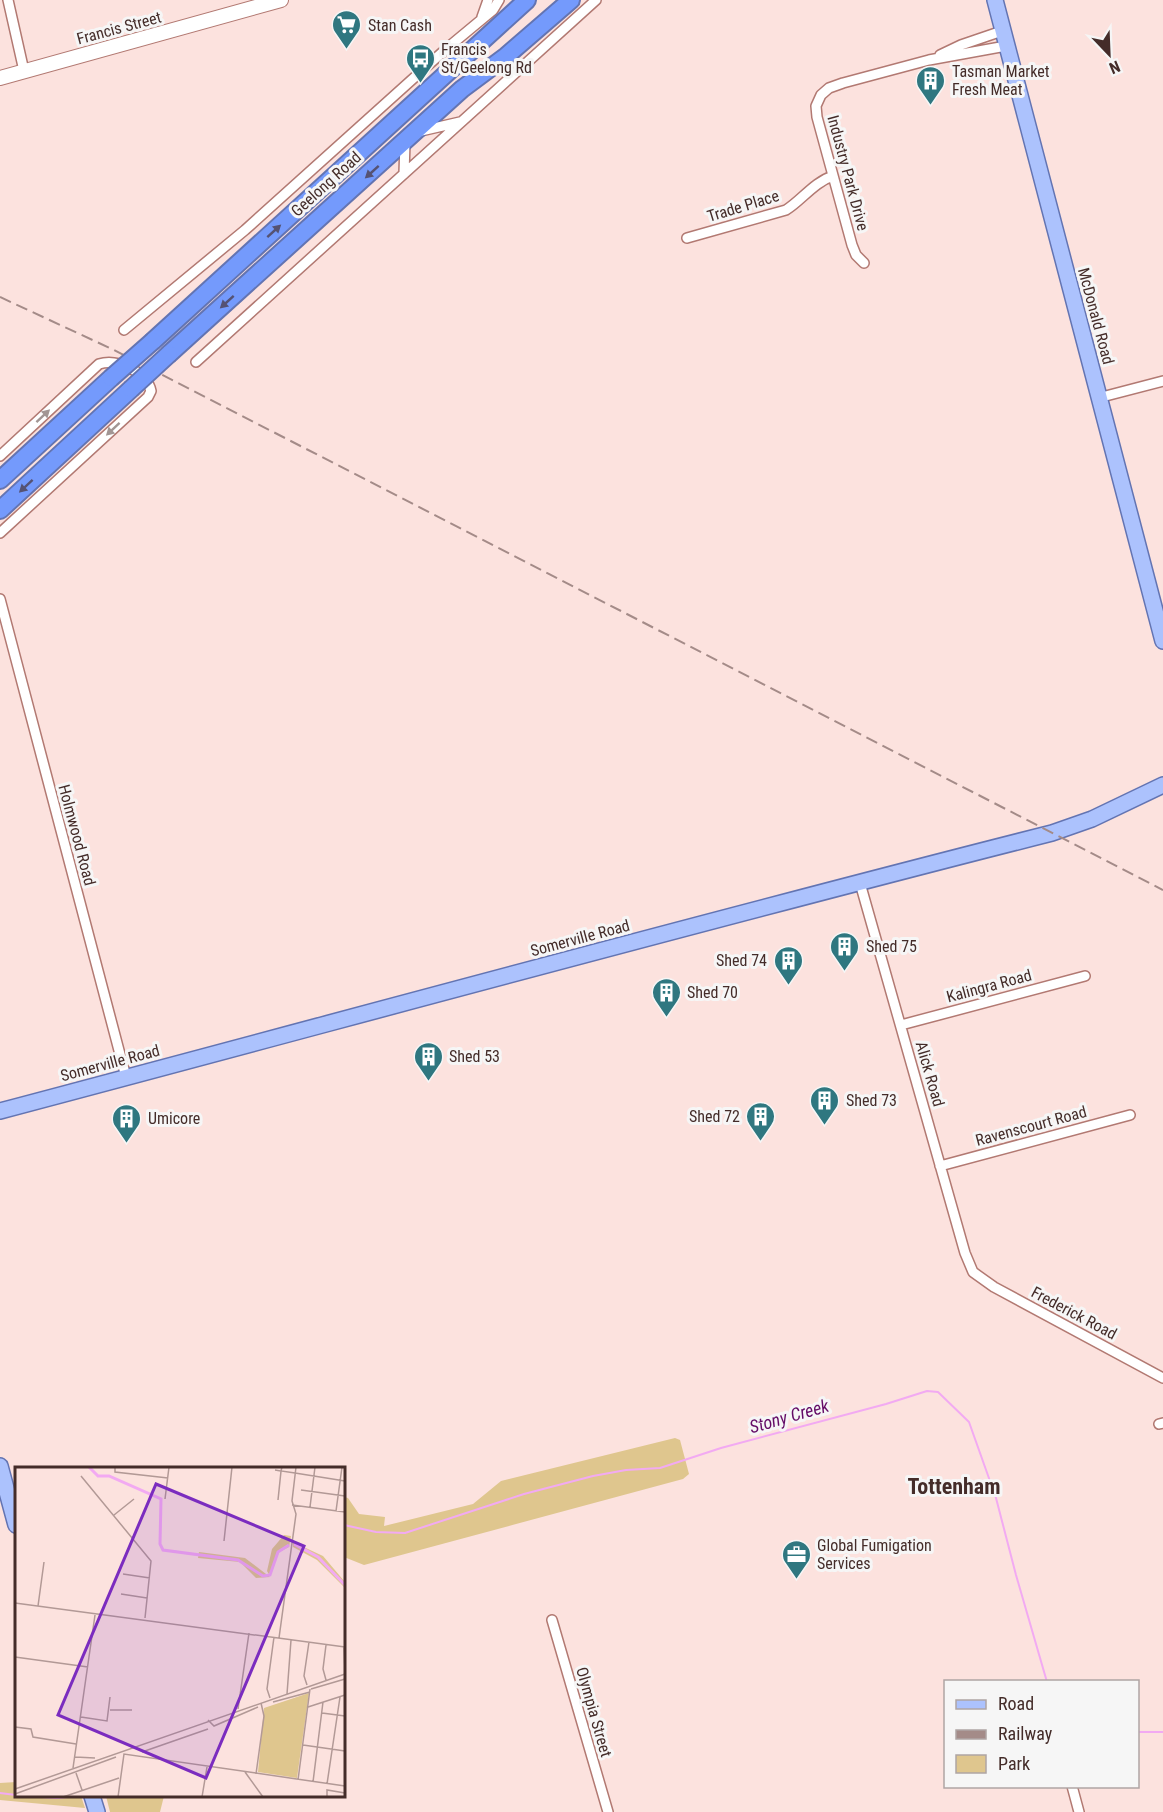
<svg xmlns="http://www.w3.org/2000/svg" width="1163" height="1812" font-family="'Roboto Condensed',sans-serif">
<rect width="100%" height="100%" fill="#fce2de"/>
<path fill="#dfc68e" d="M675,1438L680,1440L689,1474L683,1479L364,1565L344,1557V1497L348,1498L359,1514L385,1517L384,1526L473,1504L501,1481Z
M16,1782V1796H81L85,1808L0,1800V1783Z
M106,1796H164L160,1812H110Z"/>
<g fill="none" stroke-linecap="round" stroke-linejoin="round">
<path stroke="#f2aaf2" stroke-width="2" d="M344,1525L376,1532L405,1533L524,1494L593,1476L626,1470L660,1468L721,1448L886,1404L927,1391L938,1392L969,1422L996,1498L1016,1575L1047,1682
M1138,1732H1163
M0,1793L16,1795
M26,1796L57,1798L78,1796"/>
<defs>
<path id="street" d="M8,0L24,71
M482,17L488,0
M940,55L961,45L1002,31
M421,131L460,122
M404,174L405,142
M687,238L786,210C802,200 814,182 833,176
M864,263L856,255L852,245L817,117L816,106L821,95L829,88L843,83L929,60L1006,46
M124,330L245,230L446,49L493,10L499,0
M196,362L596,0
M1098,398L1163,381
M0,456L99,364C117,358 147,372 151,391L148,397L0,533
M0,599L126,1077
M860,883L965,1253L973,1272L994,1287L1163,1378
M901,1025L1085,976
M940,1166L1130,1115
M1159,1424L1163,1423
M552,1620L608,1812
M1072,1786L1079,1812"/>
<path id="secondary" d="M0,78L281,0"/>
<path id="primary" d="M995,0L1163,641
M0,1111C351,1018 700,922 1052,833L1092,819L1163,785
M0,1466L16,1525
M92,1796L97,1812"/>
<path id="highway" d="M153,341L527,0
M169,354L462,89L505,57L571,0
M0,480L111,378
M0,510L131,389"/>
</defs>
<use href="#street" stroke="#b27972" stroke-width="12"/>
<use href="#secondary" stroke="#b27972" stroke-width="16"/>
<use href="#primary" stroke="#6374b2" stroke-width="18"/>
<use href="#highway" stroke="#6374b2" stroke-width="20"/>
<use href="#street" stroke="#fff" stroke-width="9"/>
<use href="#secondary" stroke="#fff" stroke-width="14"/>
<use href="#primary" stroke="#acc2fd" stroke-width="15"/>
<use href="#highway" stroke="#749afc" stroke-width="16"/>
<path stroke="#a48b88" stroke-width="2" stroke-dasharray="12 6" stroke-linecap="butt" d="M0,297L114,350L1163,890"/>
<defs>
<path id="highway-bridge" d="M111,378L153,341
M131,389L169,354"/>
</defs>
<use href="#highway-bridge" stroke="#6374b2" stroke-width="20" stroke-linecap="butt"/>
<use href="#highway-bridge" stroke="#749afc" stroke-width="16"/>
</g>
<defs><path id="oneway-solid" d="M-6-.8H1V-3.2L6.5 0L1 3.2V.8H-6Z" transform="scale(1.5)"/></defs>
<g fill="#555273">
<use href="#oneway-solid" transform="translate(372 172) rotate(138)"/>
<use href="#oneway-solid" transform="translate(274 231) rotate(-42)"/>
<use href="#oneway-solid" transform="translate(227 302) rotate(138)"/>
<use href="#oneway-solid" transform="translate(26 486) rotate(137)"/>
</g>
<g fill="#a29694">
<use href="#oneway-solid" transform="translate(43 416) rotate(-43)"/>
<use href="#oneway-solid" transform="translate(113 429) rotate(137)"/>
</g>
<defs>
<symbol id="supermarket-pin" viewBox="-11 -11 22 30"><path d="M0 17L-7.5 6A9.5 9.5 0 1 1 7.5 6Z" fill="#2f7780" stroke="#f6f6f6"/><path d="M-6-5.5h2.5l.6 2H6L4.5 2H-2.5L-4.4-4H-6ZM-1.5 3.2a1.3 1.3 0 1 0 .1 0ZM3 3.2a1.3 1.3 0 1 0 .1 0Z" fill="#fff"/></symbol>
<symbol id="bus-pin" viewBox="-11 -11 22 30"><path d="M0 17L-7.5 6A9.5 9.5 0 1 1 7.5 6Z" fill="#2f7780" stroke="#f6f6f6"/><path d="M-5-6H5V4H4V6H2V4H-2V6H-4V4H-5ZM-3.5-4V0h7V-4ZM-3.5 1.2v1.5H-2V1.2ZM2 1.2v1.5H3.5V1.2Z" fill="#fff"/></symbol>
<symbol id="building-pin" viewBox="-11 -11 22 30"><path d="M0 17L-7.5 6A9.5 9.5 0 1 1 7.5 6Z" fill="#2f7780" stroke="#f6f6f6"/><path d="M-4-6H4V6H1V3H-1V6H-4ZM-2.5-4.3h1.7v1.8h-1.7ZM.8-4.3h1.7v1.8H.8ZM-2.5-1h1.7V.8h-1.7ZM.8-1h1.7V.8H.8Z" fill="#fff"/></symbol>
<symbol id="office-pin" viewBox="-11 -11 22 30"><path d="M0 17L-7.5 6A9.5 9.5 0 1 1 7.5 6Z" fill="#2f7780" stroke="#f6f6f6"/><path d="M-6-3h4V-5.5h4V-3h4V5H-6ZM-1-4.5V-3h2v-1.5ZM-6 0V1H6V0Z" fill="#fff"/></symbol>
</defs>
<g fill-rule="evenodd">
<use href="#supermarket-pin" x="330" y="8" width="33" height="45"/>
<use href="#bus-pin" x="404" y="42" width="33" height="45"/>
<use href="#building-pin" x="914" y="64" width="33" height="45"/>
<use href="#building-pin" x="828" y="930" width="33" height="45"/>
<use href="#building-pin" x="772" y="944" width="33" height="45"/>
<use href="#building-pin" x="650" y="976" width="33" height="45"/>
<use href="#building-pin" x="412" y="1040" width="33" height="45"/>
<use href="#building-pin" x="808" y="1084" width="33" height="45"/>
<use href="#building-pin" x="744" y="1100" width="33" height="45"/>
<use href="#building-pin" x="110" y="1102" width="33" height="45"/>
<use href="#office-pin" x="780" y="1538" width="33" height="45"/>
</g>
<g text-anchor="middle" dominant-baseline="central" stroke-width="6" stroke-linejoin="round" paint-order="stroke">
<g font-size="16" fill="#442c29" stroke="#f6f6f6" text-anchor="start">
<text x="368" y="25">Stan Cash</text>
<text x="441" y="49">Francis<tspan x="441" dy="18">St/Geelong Rd</tspan></text>
<text x="952" y="71">Tasman Market<tspan x="952" dy="18">Fresh Meat</tspan></text>
<text x="866" y="946">Shed 75</text>
<text x="767" y="960" text-anchor="end">Shed 74</text>
<text x="687" y="992">Shed 70</text>
<text x="449" y="1056">Shed 53</text>
<text x="846" y="1100">Shed 73</text>
<text x="740" y="1116" text-anchor="end">Shed 72</text>
<text x="148" y="1118">Umicore</text>
<text x="817" y="1545">Global Fumigation<tspan x="817" dy="18">Services</tspan></text>
</g>
<g font-size="16" fill="#442c29" stroke="#f6f6f6">
<text transform="translate(119 28) rotate(-15)">Francis Street</text>
<text transform="translate(848 173) rotate(75)">Industry Park Drive</text>
<text transform="translate(326 184) rotate(-42)">Geelong Road</text>
<text transform="translate(743 206) rotate(-17)">Trade Place</text>
<text transform="translate(1096 316) rotate(75)">McDonald Road</text>
<text transform="translate(77 835) rotate(75)">Holmwood Road</text>
<text transform="translate(580 938) rotate(-15)">Somerville Road</text>
<text transform="translate(989 986) rotate(-15)">Kalingra Road</text>
<text transform="translate(110 1063) rotate(-15)">Somerville Road</text>
<text transform="translate(930 1074) rotate(74)">Alick Road</text>
<text transform="translate(1031 1126) rotate(-15)">Ravenscourt Road</text>
<text transform="translate(1074 1313) rotate(28)">Frederick Road</text>
<text transform="translate(594 1712) rotate(74)">Olympia Street</text>
</g>
<g font-size="18" font-style="italic" fill="#640c67" stroke="#f6f6f6">
<text transform="translate(789 1416) rotate(-16)">Stony Creek</text>
</g>
<g font-size="22" font-weight="bold" fill="#442c29" stroke="#f6f6f6">
<text x="954" y="1486">Tottenham</text>
</g>
</g>
<g transform="translate(15 1467)">
<rect width="330" height="330" fill="#fce2de"/>
<path d="M269,68L276,69L274,80L264,85L255,109L252,104L257,82ZM278,75L308,89L330,115V121L302,93L278,80ZM184,85L230,91L255,110L241,111L225,95L183,91ZM294,226L282,311L243,305L249,241Z" fill="#dfc68e"/>
<path fill="none" stroke="#f2aaf2" stroke-width="3" d="M74,0L83,9H94L146,32L145,77L148,83L223,93L248,109L255,108L263,85L274,78M279,77L303,90L330,118"/>
<path fill="none" stroke="#b29996" stroke-width="1.5" d="M100,0V5L153,11M267,0L266,4L280,6M260,3L266,4L263,33M280,6L330,14M66,9L136,94L130,151M286,23L330,29M150,32L154,0M277,38L330,45M295,40L300,0M321,44L327,0M99,48L119,32M209,74L217,0M108,107L135,111M106,127L132,131M0,136L330,180M23,139L29,95M264,171L281,47L277,34L281,0M329,180L330,205M0,190L73,200M311,213L308,202L311,178M292,218L289,209L294,175M296,222L330,212M272,227L276,173M255,231L252,222L259,170M258,235L295,225M293,240L330,228M223,242L234,166M95,243H117M307,246L330,249M66,250L92,254L95,230M193,253L199,259L243,240M0,260L16,262L18,270L61,277M288,278L330,284M127,285L193,262M60,290L80,291M58,301L80,148M230,305L248,330M61,306L67,323M241,307L249,249L246,236M283,313L295,222M298,315L308,235M312,317L325,230M0,322L330,207M0,327L101,290M312,329V323L330,326M48,330L104,311M103,330L109,287L330,319M187,330L192,300"/>
<path fill="#7b2cbf" fill-opacity="0.15" stroke="#7b2cbf" stroke-width="3" d="M141,17L289,79L191,311L43,248Z"/>
<rect width="330" height="330" fill="none" stroke="#442c29" stroke-width="3"/>
</g>
<rect x="944" y="1680" width="195" height="108" fill="#f6f6f6" stroke="#afa5a4" stroke-width="1.5"/>
<rect x="956" y="1700" width="30" height="9" fill="#acc2fd" stroke="#afa5a4" stroke-width="1.5"/>
<text x="998" y="1710" font-size="18" fill="#442c29">Road</text>
<rect x="956" y="1730" width="30" height="9" fill="#a48b88" stroke="#afa5a4" stroke-width="1.5"/>
<text x="998" y="1740" font-size="18" fill="#442c29">Railway</text>
<rect x="956" y="1755" width="30" height="18" fill="#dfc68e" stroke="#afa5a4" stroke-width="1.5"/>
<text x="998" y="1770" font-size="18" fill="#442c29">Park</text>
<g transform="translate(1109 54) rotate(157)" stroke="#f6f6f6" stroke-width="4.5" paint-order="stroke">
<path d="M0-4.5L10 22L0 15L-10 22Z" fill="#442c29"/>
<text y="-9" font-size="16" font-weight="bold" text-anchor="middle" fill="#442c29">N</text>
</g>
</svg>
